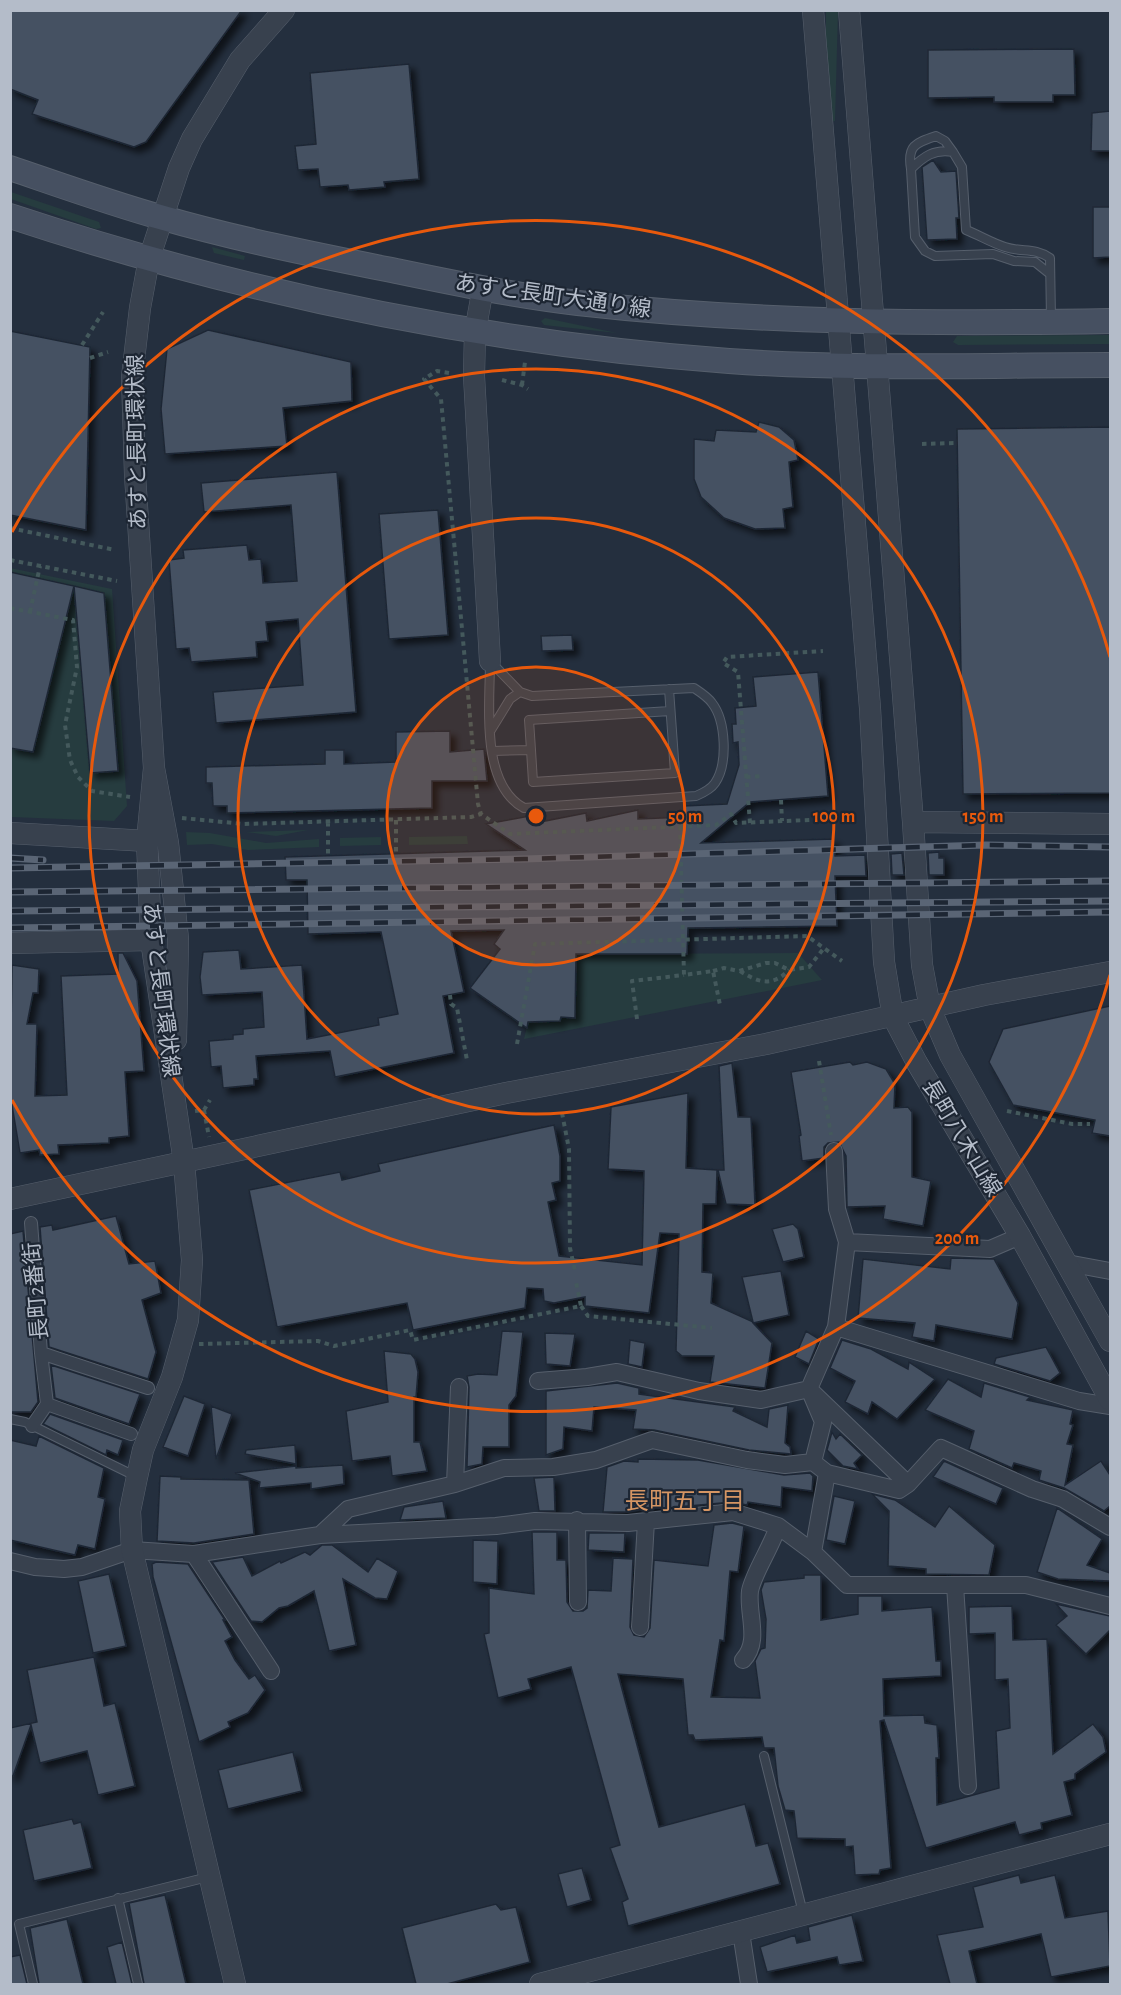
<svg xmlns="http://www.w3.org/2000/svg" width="1121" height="1995" font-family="'Alegreya Sans','Noto Sans JP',sans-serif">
<defs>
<filter id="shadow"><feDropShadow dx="5.5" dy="5.5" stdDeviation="3" flood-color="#0009"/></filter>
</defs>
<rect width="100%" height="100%" fill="#242f3e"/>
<path fill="#263c3f" d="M826,11H838L835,121L831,122L826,48Z
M11,192L99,222L101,228L96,229L11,199Z
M212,247L245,256L244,260L214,253Z
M545,318L617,333L544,325L541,321Z
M1110,335V344L958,345L953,342L957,336Z
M10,568L112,589L127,806L114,821L11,817Z
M308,830L276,836L246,832Z
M186,832L210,833L266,843L319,839V847L248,850L212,844L187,845Z
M467,836L468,844L409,845V837Z
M381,837V845L340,846V838Z
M798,953L822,980L524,1039L538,981L555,954Z"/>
<path fill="#455162" stroke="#1f2835" stroke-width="1.5" filter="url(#shadow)" d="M10,10H242L146,142L134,147L32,114L38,100L10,89Z
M1074,49L1075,95H1053V102H994V97L928,98V50Z
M409,64L419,179L384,182L385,187L349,190L348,185L320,187L318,169L298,170L295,146L316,144L310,73Z
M1110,111V151H1091L1092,113Z
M933,160L941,172L956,171L959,218H956L957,239L927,240L922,167Z
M1093,207H1110V257L1093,258Z
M208,330L351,362L352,401L283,408L287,446L165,454L161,409L167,349Z
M10,331L90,347L86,530L10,515Z
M759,422L779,427L794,440L798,460L789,462L793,507L783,509L785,528L755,529L724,518L701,497L694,479V439L714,441L716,430L756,432Z
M1110,427V793L963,794L957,429Z
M337,472L356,712L216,723L213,692L303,685L298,619L266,622L268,641L256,642L257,657L191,662L189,648L176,649L169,560L184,558L183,550L247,545L249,560L261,559L263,583L297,581L291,505L204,512L201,483Z
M438,510L448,635L389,639L379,514Z
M10,572L74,586L33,752L10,748Z
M74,586L104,593L118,771L90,773Z
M572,635L573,650L542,651L541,636Z
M818,672L828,796L750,802L701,843L834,839L835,856L865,855L866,876H835L837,926L688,928L687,954H576L575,1018L561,1017L560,1021L528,1022L527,1028L470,988L500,949L494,944L504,930L451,931L464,992L443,996L454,1053L335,1077L330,1051L256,1056L258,1079H254V1085L223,1088L221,1066L211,1067L209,1041L233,1039V1035L243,1034V1029L264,1027L262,992L202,995L200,977L203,952L239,950L241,969L302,965L307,1039L379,1025L378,1018L398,1014L381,932L308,934L307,880H286L285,857L525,850L486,824L535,815V823L586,813L587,821L638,810V819L685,817L684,806L727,804L739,765L738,742L733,743L732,724H736L735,708L756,706L753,677Z
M450,731V752L484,749L487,781H432V808L227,813V806H213L212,783H206V767L325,764V750H344V764L396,762V732Z
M939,852V858H944V875H929L928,853Z
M902,853L904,875H892L891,854Z
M118,953H123L137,981L144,1071L125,1072L129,1136L109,1138V1143L58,1145L59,1154L40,1155L39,1150L20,1153L10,1093L12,965L39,969L38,993H33L27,1024H37L35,1096L67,1095L61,976L118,974Z
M1110,1006V1136L1092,1133L1095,1120L1013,1105L989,1062L1003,1029Z
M850,1062L853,1065L867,1062L886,1069L895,1084L894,1108L908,1107L912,1112V1177L931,1181L923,1226L883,1219L885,1206L847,1207L846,1156L839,1142L828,1143L824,1147V1158L802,1161L799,1136L801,1135L791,1072Z
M732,1063L738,1117H751L755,1205L726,1204L718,1170H724L719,1066Z
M688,1093L686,1168L717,1170L716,1204H703L702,1272L713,1273L711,1303L753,1322L742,1277L781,1271L789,1315L753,1323L772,1343L765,1388L710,1382L714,1356H682L676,1351L679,1234L660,1233L649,1313L585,1306V1297L554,1303L544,1301L543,1289L527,1288L525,1308L413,1330L407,1303L277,1327L249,1190L340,1172L342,1180L380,1171L378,1164L554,1125L560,1156V1181L552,1183L556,1200L548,1202L559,1256L642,1265L644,1171L608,1169L611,1107Z
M116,1216L129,1264L155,1261L161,1293L142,1300L156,1352L148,1379L49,1347L40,1227L52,1225L53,1230Z
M793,1224L798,1229L804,1257L783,1262L772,1229Z
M23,1231L38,1402L31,1412H10V1234Z
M951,1258L994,1259L1018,1303L1012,1339L936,1325L934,1341L912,1337L915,1323L858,1318L863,1259L950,1269Z
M502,1331L523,1332L516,1396L509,1405V1447H483L482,1464L467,1467L469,1387L467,1376L478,1374L497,1375Z
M806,1331L819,1339L809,1364L795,1357Z
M545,1333L575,1334L570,1366L546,1364Z
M630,1340L645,1343L642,1367L628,1364Z
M842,1340L871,1349L908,1369L909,1362L935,1379L897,1419L872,1402L868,1414L845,1402L855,1381L830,1368Z
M1046,1347L1060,1373L1050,1381L994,1364L996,1358Z
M384,1351L411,1354L415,1359L418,1372L416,1397H414V1442H420L427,1471L392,1476L390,1456L352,1461L346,1411L388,1402Z
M51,1365L140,1394L129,1424L55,1398Z
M948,1379L981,1397L984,1383L1030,1397L1027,1400L1073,1410L1070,1424L1073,1425L1067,1444L1073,1445L1065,1485L1101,1461L1110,1475V1506L1104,1511L1064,1488L1039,1480L1041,1471L1014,1463L1012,1468L969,1449L974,1431L925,1410Z
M617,1383L639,1388V1394L735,1407L733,1411L767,1427L769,1409L788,1405L785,1443L790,1447L791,1454L749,1450L654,1430L633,1429L636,1410L594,1407L592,1431L564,1427L563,1449L546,1455V1391Z
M184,1396L205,1404L188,1456L163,1447Z
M211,1406L232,1414L216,1459Z
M50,1414L123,1440L118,1455L107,1450L106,1455L43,1424Z
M832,1432L836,1439L840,1434L862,1455L854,1463L858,1469L843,1466L827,1450Z
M39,1436L104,1468L98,1497L105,1499L95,1549L78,1545L75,1555L10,1540V1440L36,1446Z
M295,1445L296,1464L245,1454L246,1450Z
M638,1459L698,1460L784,1475L810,1473L813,1476L812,1491L782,1487L781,1507L748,1502L747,1505L732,1502L667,1508H627V1512H603L607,1467L624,1461L638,1462Z
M944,1461L1003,1488L996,1504L933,1477Z
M343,1465L344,1484L311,1489V1483L259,1488L260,1482L235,1473L296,1466V1468Z
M160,1476L181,1477V1479L249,1480L254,1534L194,1543L157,1541Z
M554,1477L555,1511H539L534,1478Z
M872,1494L895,1500L935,1527L949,1506L995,1545L989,1575L926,1574V1569L888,1566L889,1511Z
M834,1496L855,1501L845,1544L826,1540Z
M443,1501L446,1518L400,1520L404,1507Z
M1057,1508L1102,1539L1087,1565L1110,1573V1581L1058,1579L1037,1572Z
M732,1523L744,1526L738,1572L730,1571L724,1641L720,1640L711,1697L760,1698L755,1661L761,1649L765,1648L766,1619L761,1590L764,1582L804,1578V1575H821V1620L858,1614V1596H882V1611L932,1607L936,1661H941V1676L883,1679L884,1716L924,1715L925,1723L937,1725L939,1758H936L937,1805L999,1788L996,1731L1010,1728L1008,1679L995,1680V1633L969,1634V1607L1012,1606L1013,1640L1047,1639L1053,1754L1093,1724L1103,1737L1106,1752L1075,1774V1779L1064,1782L1072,1815L1041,1823L1042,1829L1019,1835L1015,1822L926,1848L884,1720L880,1721L891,1868L880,1870L879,1874L855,1875L853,1846L845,1847V1839L797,1838L794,1811L785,1810L778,1786L774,1748H764L762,1737L695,1740L693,1735H688L683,1679L618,1674L659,1827L745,1804L756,1846L768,1843L780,1884L628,1926L622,1902L628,1899L610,1848L620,1845L571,1667L528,1679L531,1689L498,1698L484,1634L489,1633V1588L534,1594L532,1532H557V1560H566L567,1602L573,1611H583L587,1608L588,1590L611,1591L613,1558L633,1559L630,1627L634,1635L644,1637L650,1628L654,1560L708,1566L714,1525Z
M589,1533H625L624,1552L588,1550Z
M473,1540L498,1541L497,1584L473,1582Z
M322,1545H332L368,1572L377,1558L398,1571L387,1599L375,1598L343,1579L356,1645L329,1651L314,1591L288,1606L279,1608L262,1622L251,1621L212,1562L243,1557L252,1576L280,1561L281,1563L305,1552L310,1555Z
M156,1562L188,1564L225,1620H223L232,1637L225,1641L235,1660L249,1679L255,1675L265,1690L248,1713L228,1722L230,1727L199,1742L153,1577L152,1564Z
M109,1574L126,1646L93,1653L78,1581Z
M1056,1604L1110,1616V1630L1086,1654L1056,1625L1067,1616Z
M94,1657L104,1706L115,1703L135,1786L98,1795L87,1751L40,1763L31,1725L13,1776H10V1728L37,1722L27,1670Z
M293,1752L302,1791L228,1809L218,1770Z
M72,1819L74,1824L81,1822L92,1868L34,1881L23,1830Z
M582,1868L591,1900L567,1907L558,1874Z
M1019,1875L1021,1883L1055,1875L1065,1918L1108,1911L1110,1966L1051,1977L1041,1934L969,1951L977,1984H950L937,1935L983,1927L973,1887Z
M165,1895L186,1984H144L129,1903Z
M496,1904L501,1910L516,1907L530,1962L447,1984H416L402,1928Z
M852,1915L863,1961L839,1965L837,1957L767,1972L760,1947L795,1935L797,1943L810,1940L808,1927Z
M67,1919L83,1984H39L30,1928Z
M122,1942L132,1984H116L107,1947Z
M20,1955L27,1984H10V1957Z"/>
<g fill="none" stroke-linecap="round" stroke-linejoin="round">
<defs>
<path id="service" d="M911,169C907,146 915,143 936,136L945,141L953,152
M1050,274L1035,262L1014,261L993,254L935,256L925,251L915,237L911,169C924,156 934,149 953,152L962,167L966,230C979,235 992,243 1005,247C1024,253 1033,247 1050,258L1051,319
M490,661L520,692L532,696L694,688C700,692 708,697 712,703C726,721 728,764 715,783C711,789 703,793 696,796L524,808C480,784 490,705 490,661Z
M491,730L510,699L520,692
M531,750L529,720L670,711
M492,751L531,750L533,782L675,773L669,689
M10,1419L25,1422L137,1477
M764,1756L803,1913
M118,1898L138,1984
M33,1984L19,1924L208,1877"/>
<path id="pedestrian" d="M31,1223L41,1353L148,1388
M41,1353L47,1404L131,1434
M32,1426L47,1404"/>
<path id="minor" d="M847,1242L990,1249L1020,1236
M1067,1263L1110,1271
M836,1327L1079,1401L1110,1406
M538,1381L587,1377L617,1372L699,1391L761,1400L809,1389L908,1484L941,1448L1032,1489L1063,1499L1110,1527
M813,1462L823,1422L809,1389L836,1327L847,1242L837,1209L834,1151
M455,1484L459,1387
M577,1520L578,1602
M320,1535L348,1509L455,1484L504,1468L553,1467L596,1460L652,1440L747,1460L785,1465L813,1462L827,1473L899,1490L908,1484
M813,1552L827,1473
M194,1554L271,1671
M10,1561L35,1567L64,1569L82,1567L132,1550L194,1554L320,1535L496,1526L535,1521L628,1523L733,1512L778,1526L813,1552L847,1585H1026L1110,1606
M955,1585L968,1786
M640,1627L646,1521
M743,1660C761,1641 747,1614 750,1591C753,1574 772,1546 778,1526
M741,1932L749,1984"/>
<path id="tertiary" d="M813,10L870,708L884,962L893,1017L917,1063L1020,1236L1110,1400
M849,10L913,822L922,965L930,1008L950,1055L1110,1341
M483,288L475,332L474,376L490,661
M154,768L147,841L151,940L184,1162L192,1260L188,1320L172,1377L143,1450L137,1477L130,1511L132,1550L235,1984
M913,822L1110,824
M10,833L147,841
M10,943L151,940
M176,1040L178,939L168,843L154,768L135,475L132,377L140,308L149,259L179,168L192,139L240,60L284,10
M10,1199L506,1093L766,1044L984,995L1110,972
M540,1984L1110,1834"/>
<path id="secondary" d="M10,168C60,185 110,203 160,217C239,240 321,256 401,272C459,284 518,296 578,303C755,323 933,324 1110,321
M10,216C243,293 484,343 729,361C856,370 984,365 1110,365"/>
</defs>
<use href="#service" stroke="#565f6c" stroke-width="10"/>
<use href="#pedestrian" stroke="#565f6c" stroke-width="14"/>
<use href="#minor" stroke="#565f6c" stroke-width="18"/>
<use href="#tertiary" stroke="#565f6c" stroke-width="22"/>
<use href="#secondary" stroke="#565f6c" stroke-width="26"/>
<path stroke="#44595c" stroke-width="4" stroke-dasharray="4.5 4.5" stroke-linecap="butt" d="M82,345L103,312
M90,358L108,352
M449,373L437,371L424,379L441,399L478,804L481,814
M502,380L522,385L528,389
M522,385L525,362
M922,444L957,443
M10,528L115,550
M10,560L117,581
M10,608L73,620L77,667L65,725L70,760L78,777L92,791L130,797
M30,612L40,566
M746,777L762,776
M781,800L782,821
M182,818L244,824L471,817L481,814L510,834L716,825L731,814L736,823L834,819
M396,820V854
M328,822V856
M750,823L738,672L723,663L727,657L823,651
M680,826L684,975L713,971L720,1005
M713,971L724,968L739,971L766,963H775L789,970L809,967L824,948
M740,971C759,983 772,987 789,970
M450,995L451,1004L457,1008L467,1060
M637,1019L632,981L684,975
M517,1044L535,944L807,936L842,961
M819,1061L831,1135
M204,1110L209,1137
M195,1111L204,1110L210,1100
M1007,1111L1072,1124H1090
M562,1113L569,1149L570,1248L575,1271
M581,1306L588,1316L712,1328
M199,1344L318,1341L334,1346L410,1330L413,1340L581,1306L576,1282"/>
<use href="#service" stroke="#38414e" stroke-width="8"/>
<use href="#pedestrian" stroke="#38414e" stroke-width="12"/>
<use href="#minor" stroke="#38414e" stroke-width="16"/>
<use href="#tertiary" stroke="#38414e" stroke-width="21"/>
<use href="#secondary" stroke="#465061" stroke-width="24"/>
<defs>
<path id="rail" d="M10,858L43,860
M10,868L524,859L986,845L1110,847
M10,892L1110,881
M10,911L1110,901
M10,928L1110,912"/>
</defs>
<use href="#rail" stroke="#5a6575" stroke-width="7"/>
<use href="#rail" stroke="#1d2633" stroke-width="4.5" stroke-dasharray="14" stroke-linecap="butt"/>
</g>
<circle cx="536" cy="816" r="149" fill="#e8590c" fill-opacity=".12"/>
<g fill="none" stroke="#e8590c" stroke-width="3">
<circle cx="536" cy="816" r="149"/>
<circle cx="536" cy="816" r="298"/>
<circle cx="536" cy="816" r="447"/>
<path d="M1110 975A596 596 0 0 1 12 1100M12 532A596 596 0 0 1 1110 657"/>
</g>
<g text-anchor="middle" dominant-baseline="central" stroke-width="4.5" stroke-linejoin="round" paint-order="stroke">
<g font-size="22" fill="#b4bcc9" stroke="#1d2633">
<text transform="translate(553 296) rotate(8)">あすと長町大通り線</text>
<text transform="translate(137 442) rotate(-91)">あすと長町環状線</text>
<text transform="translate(161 990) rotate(83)">あすと長町環状線</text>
<text transform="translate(962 1138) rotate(59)">長町八木山線</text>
<text transform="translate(36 1291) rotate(-95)">長町2番街</text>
</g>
<g font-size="24" fill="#d59563" stroke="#1d2633">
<text x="685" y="1502">長町五丁目</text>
</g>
</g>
<circle cx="536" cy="816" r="9" fill="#e8590c" stroke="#1d2633" stroke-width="3"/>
<g font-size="18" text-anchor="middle" font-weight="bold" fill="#e8590c" stroke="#1d2633" stroke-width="4.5" stroke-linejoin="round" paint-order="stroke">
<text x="685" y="822">50 m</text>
<text x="834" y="822">100 m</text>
<text x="983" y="822">150 m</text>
<text x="957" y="1244">200 m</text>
</g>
<rect width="1121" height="1995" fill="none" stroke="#b4bcc9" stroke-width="24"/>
</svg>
